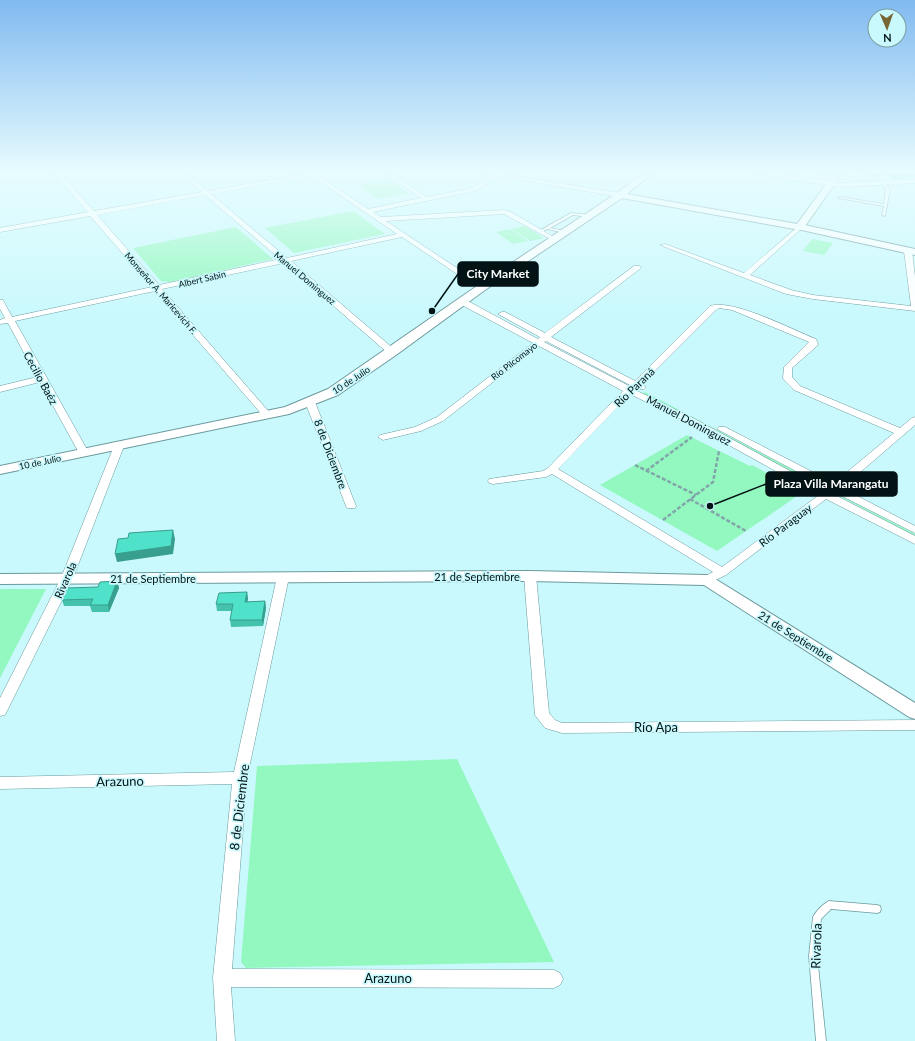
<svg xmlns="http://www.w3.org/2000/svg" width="915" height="1041" font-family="Lato,sans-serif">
<rect width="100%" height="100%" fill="#c9f9fd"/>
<path fill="#92f8bf" d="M390,179L408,193L377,199L359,185Z
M353,211L385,234L294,253L265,228Z
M525,226L544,238L530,241L511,229Z
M236,227L273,259L171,282L161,281L133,248Z
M510,229L528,241L513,244L496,232Z
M812,239L833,243L824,255L803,251Z
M645,392L816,482L817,483H814L643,393Z
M687,435L750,466L752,465L803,492L717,551L600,485Z
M841,496L915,534V536L841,497Z
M0,589H46L0,678Z
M457,759L554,962L246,968L241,962L257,766Z"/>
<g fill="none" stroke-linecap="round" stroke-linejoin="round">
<defs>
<path id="service" d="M882,182H884L890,189L885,216L882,215L884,206L838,198L840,197L884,204L886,189L881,183Z
M571,213L589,215L591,216L589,217L573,215L550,228L565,231V233L547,229L542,232L539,231Z
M829,901L877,905L880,906L881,909L880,912L877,913L831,909L821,919L817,956L826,1041H816L809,956L813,917C816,911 823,904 829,901Z"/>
<path id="minor" d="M53,172H59L94,211L202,192L179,172H185L208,191L308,173L307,172H327L318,175L368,209L421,198L382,172H389L427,197L473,188L492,175L480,173L479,172H504L502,174L620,193L623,195L620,197L498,176L477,190L470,192L373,212L381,217L504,210L511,212L557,239L552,240L504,214L386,221L484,286V290H481L402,237L291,261L395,350L396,352L392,355L389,354L284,263L162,289L270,413L272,415L270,417H264L155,291L15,321L89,453L84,456L79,453L40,382L0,392V386L37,377L8,323L0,324V320L5,318L0,309V300H3L12,317L152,287L90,216L0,232V228L88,212ZM312,176L397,234L287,258L211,194ZM205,195L280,259L159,285L97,215Z
M754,172H767L840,183L915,179V183L840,187L757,174Z
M800,225L802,226V228L750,275L791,290L813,295L911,306L904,251L908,249L912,251L915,277V311L813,299L786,294L660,245L665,244L744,273Z
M634,266H640L641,268L551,337L635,381L710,306C732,298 793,330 816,339L818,344L817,346L792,368V377L800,386L900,428L912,418L915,417V425L842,488L915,526V533L836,493L833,494L915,536V544L826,499L726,575L707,584L703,583L701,580L703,577L713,572L552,474L546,477L493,484L489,483L488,481L489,479L543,471L548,468L623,391L539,346L443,421L421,431L383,440L378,437L380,435L415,427L437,417L533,343L458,303V299H464L538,339L540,337L498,314L502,312H505L545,333ZM719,308L732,310L809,342L784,367L783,378L784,380L794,390L894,433L834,483L725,427H719L717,429L828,488L825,490L693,418L635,390L644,389L646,387L642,384L716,310ZM546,341L630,385L629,386L544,342ZM630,394L687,422L819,495L722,567L558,469Z
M310,399L315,402L356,506L355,508H347L346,506L305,402Z
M119,443L124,446L73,578L7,711L5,715L0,716V698L61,578L114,446Z
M530,572L534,573L536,576L549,713L555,720L562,723L915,720V730L562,733L545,728L535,715L524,576L526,573Z
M283,573L287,574L289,577L247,778L232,969L554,970L560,973L563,979L560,985L554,988L231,987L235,1041H217L213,978L232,784L0,789V777L234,772L277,577L279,574Z"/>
<path id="tertiary" d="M800,224L915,249V255L797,229L796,227L797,225Z
M530,571L707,575L712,577L915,703V719L909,717L704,585L530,581L0,584V574Z"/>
<path id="secondary" d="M645,172H654L627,194L797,224L835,172H843L803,229L800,230L622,198L485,290L396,355L338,395L289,414L0,474V466L285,407L328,389L477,286L617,193Z"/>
</defs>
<use href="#service" stroke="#6b999d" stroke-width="1.5"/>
<use href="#minor" stroke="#6b999d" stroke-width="1"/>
<use href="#tertiary" stroke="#6b999d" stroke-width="2"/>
<use href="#secondary" stroke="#6b999d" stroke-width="2"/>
<path stroke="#81a5a8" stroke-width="2.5" stroke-dasharray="4 2" stroke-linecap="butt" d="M635,465L696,495
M646,471L692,437
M690,499L746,531
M663,520L713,482L719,451"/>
<use href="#service" fill="#fff" fill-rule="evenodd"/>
<use href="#minor" fill="#fff" fill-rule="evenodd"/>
<use href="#tertiary" fill="#fff" fill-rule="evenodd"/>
<use href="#secondary" fill="#fff" fill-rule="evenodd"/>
</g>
<path fill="#45c2ae" d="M805,172H828L825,175Z
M862,172H915V177L893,179L884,173L879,177L861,174Z
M117,581L119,588L109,612H92L90,606H64L62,600L98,587Z
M247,592L248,599L247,602L265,601L266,608L263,626L231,627L230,620L232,611H217L216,604Z"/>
<path fill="#389e8d" d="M881,172H884L879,177Z
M173,530L175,539L173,554L117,562L115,554Z
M117,581L119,588L109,612L108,605Z
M247,592L248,599L246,608L245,602Z
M265,601L266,608L263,626L262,620Z"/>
<path fill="#50e1ca" stroke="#389e8d" d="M173,530L171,546L115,554L118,539L128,538L129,533Z
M117,581L108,605H90L93,599L62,600L67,588L98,587L100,582Z
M247,592L245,602L265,601L262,620H230L233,604H216L219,593Z"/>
<linearGradient id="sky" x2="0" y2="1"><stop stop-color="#81baf0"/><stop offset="0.54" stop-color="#e7fcfe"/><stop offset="1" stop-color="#e7fcfe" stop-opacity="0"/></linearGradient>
<rect width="915" height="318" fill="url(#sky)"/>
<g text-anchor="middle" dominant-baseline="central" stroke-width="3.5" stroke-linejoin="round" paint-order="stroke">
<g font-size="9" fill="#031315" stroke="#c9f9fd">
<text transform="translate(305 278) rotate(40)">Manuel Dominguez</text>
<text transform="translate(202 279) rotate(-13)">Albert Sabin</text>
<text transform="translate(161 293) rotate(49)">Monseñor A. Maricevich F.</text>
<text transform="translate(514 361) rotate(-38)">Río Pilcomayo</text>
<text transform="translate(351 380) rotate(-33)">10 de Julio</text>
<text transform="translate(40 462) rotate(-12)">10 de Julio</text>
</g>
<g font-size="11" fill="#031315" stroke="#c9f9fd">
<text transform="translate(41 378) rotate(61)">Cecilio Baéz</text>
<text transform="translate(634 387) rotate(-44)">Río Paraná</text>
<text transform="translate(689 420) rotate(28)">Manuel Dominguez</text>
<text transform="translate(331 454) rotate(69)">8 de Diciembre</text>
<text transform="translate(785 525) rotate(-37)">Río Paraguay</text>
<text x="477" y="576">21 de Septiembre</text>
<text x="153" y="578">21 de Septiembre</text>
<text transform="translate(65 580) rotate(-66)">Rivarola</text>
<text transform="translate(796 636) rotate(32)">21 de Septiembre</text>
</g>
<g font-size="13" fill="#031315" stroke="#c9f9fd">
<text x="656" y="727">Río Apa</text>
<text transform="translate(120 781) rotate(-1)">Arazuno</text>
<text transform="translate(239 807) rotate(-83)">8 de Diciembre</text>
<text transform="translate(816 946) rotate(-88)">Rivarola</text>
<text x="388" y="978">Arazuno</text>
</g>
</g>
<path fill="none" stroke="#031315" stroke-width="1.5" d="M432 311L458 274M710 506L766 484"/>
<g fill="#031315" stroke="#c9f9fd" stroke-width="1.5">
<circle cx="432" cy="311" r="4"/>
<circle cx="710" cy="506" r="4"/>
</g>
<g fill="#031315" stroke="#031315" stroke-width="1.5">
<rect x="458" y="262" width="80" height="24" rx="4"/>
<rect x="766" y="472" width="131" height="24" rx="4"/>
</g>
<g font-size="12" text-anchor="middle" font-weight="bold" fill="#fff">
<text x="498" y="278">City Market</text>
<text x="831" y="488">Plaza Villa Marangatu</text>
</g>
<g transform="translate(887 28) rotate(178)"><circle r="19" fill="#c9f9fd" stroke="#7a9da0"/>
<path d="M0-3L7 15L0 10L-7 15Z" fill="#776634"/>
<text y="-6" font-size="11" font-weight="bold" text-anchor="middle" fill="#031315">N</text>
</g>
</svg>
